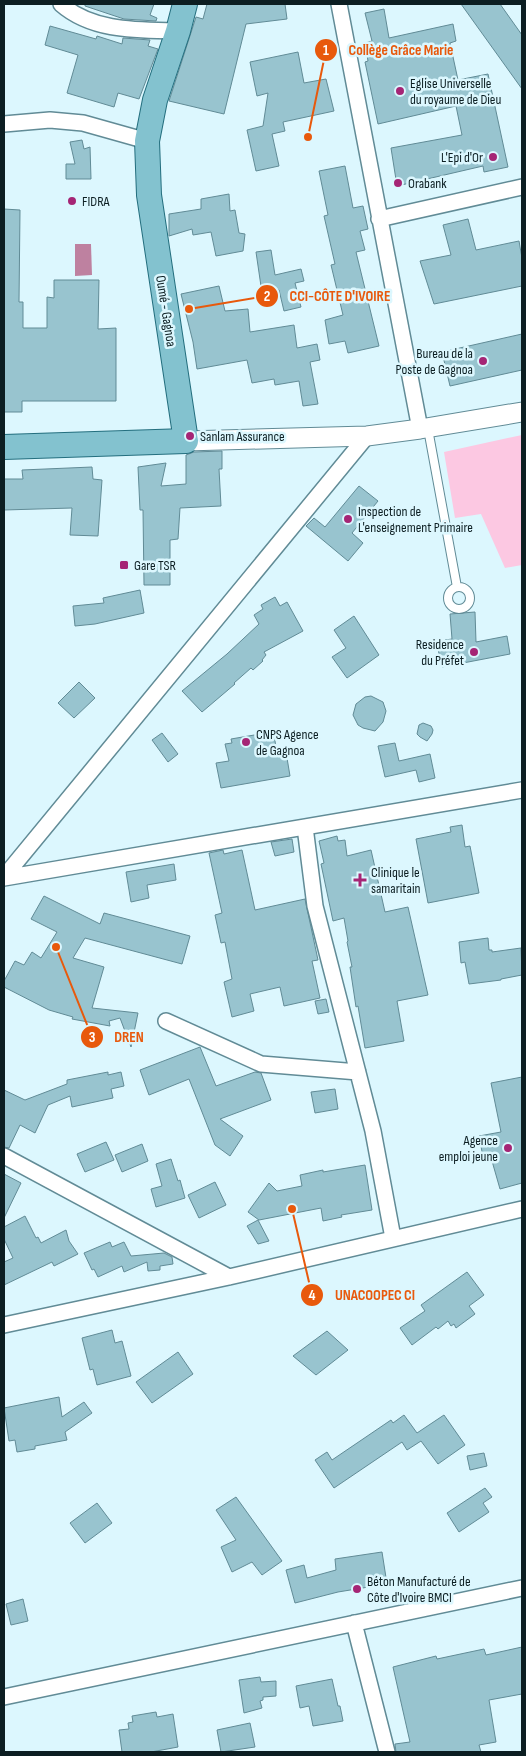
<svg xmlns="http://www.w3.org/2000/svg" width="526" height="1756" font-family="'Sofia Sans Condensed',sans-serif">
<rect width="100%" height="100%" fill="#dcf7fe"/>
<path fill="#fcc8e2" d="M522,435V565L505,568L481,514L455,518L444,452Z"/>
<path fill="#be81a0" d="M75,244H91L92,275L75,276Z"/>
<path fill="#98c4cf" stroke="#618b96" d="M85,4H154L150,15L157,18L156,21L124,19L85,6Z
M207,4H285L287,19L246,24L224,114L169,101L196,17L203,19Z
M461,4H500L522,35V89Z
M384,9L389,38L453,24L456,41L450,43L458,80L488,74L508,167L484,172L483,166L397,186L391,148L462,135L456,106L378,124L365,62L368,61L365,43L372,41L365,13Z
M50,26L96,39L97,36L122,44L123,38L150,40L148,46L158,49L139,99L118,93L114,107L67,93L78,55L45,45Z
M298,52L304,83L326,79L334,111L283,122L285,131L272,134L279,166L256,171L247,130L263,126L268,93L257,96L250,62Z
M82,140L84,149L90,147L91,179H66V164H75L70,142Z
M345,166L353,208L363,206L368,229L360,231L365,250L356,252L379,346L348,353L345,341L329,344L325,320L343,315L331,265L335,264L324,216L328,215L319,171Z
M229,194L230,211L235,210L239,233L245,234L243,251L216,256L211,232L193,235L192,229L169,236V214L201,209V199Z
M4,209L20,210L19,302H23V328H47V297L54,298V280H99L98,329L116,328V401H22V412H4Z
M468,219L476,250L519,241L522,258V286L434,304L420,261L451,255L443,225Z
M271,250L275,275L301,269L304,281L295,283L301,307L284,311L279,290L262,293L256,252Z
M219,286L225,311L248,309L250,332L294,325L297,348L317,344L320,360L310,362L318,404L303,406L299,381L275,385L274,379L252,383L247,360L197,369L193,342L181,294Z
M522,334V370L450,386L442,352Z
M222,451V469H219L221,506L180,508L178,539L170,540V585H144L143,510H140L138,467L166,463L161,486L186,484V455L194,452Z
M92,467L93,479L102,480L98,536L70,535L72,508L4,510V479H23L22,470Z
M359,486L378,501L352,533L363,543L348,561L306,526L314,518L325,527Z
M140,590L144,613L95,624L75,626L73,606L104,603L103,598Z
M275,597L280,606L287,602L303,631L264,652L266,655L262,660L263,661L253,670L251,668L234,683L235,684L202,712L182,691L227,654L259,624L254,615L263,609L261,605Z
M475,612L476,642L507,636L510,654L442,667L438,649L446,647L445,640L452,639L450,614Z
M354,616L379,655L347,678L332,657L346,648L334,630Z
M79,682L95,698L74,718L58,703Z
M371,696L383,702L386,711L383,722L375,731L363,728L358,725L353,715L356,704L365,697Z
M423,723L431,726L433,730L432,734L427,741L420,737L417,734L419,725Z
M162,733L178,754L168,762L152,740Z
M266,733V736L274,735L277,753L286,752L290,776L221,788L216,763L229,761L225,744L232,743L231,739Z
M395,743L399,761L430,754L435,778L419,782L416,770L385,777L378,746Z
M462,825L465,847L470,846L479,893L428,903L416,839L451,832L450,827Z
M337,836L338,841L345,840L347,856L371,850L385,912L408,907L428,995L397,1001L404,1041L365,1048L358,1006L356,1007L350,967H352L347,942L348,941L344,918L333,921L321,864L324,863L319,841Z
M292,839L294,852L275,856L271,842Z
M223,850L224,854L242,850L255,910L305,899L318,960L312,961L320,998L284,1006L280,987L250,994L254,1011L232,1017L224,982L232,979L225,942L221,943L215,915L222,913L209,853Z
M174,864L176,880L147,885L149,898L131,902L126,872Z
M44,896L100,924L104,913L190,936L182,964L85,938L73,958L104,967L92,1008L138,1013L131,1047L120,1018L109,1021L110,1026L72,1019L73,1017L49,1010L4,987V981L15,961L24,965L32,952L41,958L57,932L31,919Z
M488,938L489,950H492V952L521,948L522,975L501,979V980L469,984L465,962L461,963L459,942Z
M326,999L329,1012L318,1014L315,1001Z
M200,1047L216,1086L255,1072L261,1073L271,1100L220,1119L243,1136L230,1156L215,1145L189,1079L149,1095L140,1070Z
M108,1072V1075L121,1072L124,1086L111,1089L113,1098L72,1107L70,1096L48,1105L35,1133L20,1125L9,1148L4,1147V1090L25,1100L67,1084V1080Z
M522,1077V1183L500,1189L492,1161L484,1162L479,1136L501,1132L491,1083Z
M335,1089L338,1109L315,1113L311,1092Z
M106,1142L114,1160L85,1172L77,1154Z
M142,1144L148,1161L122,1172L115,1155Z
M171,1159L178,1181L180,1180L185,1198L156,1207L151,1189L162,1186L156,1164Z
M365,1165L372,1210L341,1215L342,1217L323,1221L321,1208L259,1220L248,1212L269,1183L277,1191L302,1186L300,1175L323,1170V1172Z
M4,1174L21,1183L4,1218Z
M215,1182L226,1205L199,1218L188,1195Z
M25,1216L36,1238L38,1237L41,1243L66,1230L69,1241L78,1254L54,1266L52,1262L4,1285V1262L13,1258L4,1239V1227Z
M258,1220L269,1241L258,1244L247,1226Z
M110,1242L112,1247L124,1242L131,1256L164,1253L172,1257L173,1264L160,1266V1270L148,1271L147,1262L124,1272L122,1266L98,1277L94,1269L92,1270L84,1253Z
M467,1272L484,1295L469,1306L475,1314L456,1328L454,1324L451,1326L448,1321L438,1329L436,1327L412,1345L400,1328L425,1311L421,1305Z
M112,1330L115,1343L122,1341L131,1376L97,1385L93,1369L90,1370L82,1338Z
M327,1331L348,1350L316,1375L293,1356Z
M178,1352L193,1374L152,1403L136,1382Z
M59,1397L62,1417L84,1402L92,1413L65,1432L67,1440L35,1446V1449L17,1452L15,1440L9,1441L4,1408Z
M404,1415L417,1433L444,1415L465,1445L438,1464L421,1441L407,1450L402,1442L334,1488L315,1460L327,1452L332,1460L391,1420L393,1423Z
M484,1453L487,1466L470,1470L467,1456Z
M485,1488L492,1497L483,1503L489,1512L459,1532L447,1513Z
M236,1497L282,1561L262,1575L252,1562L232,1572L221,1547L236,1540L216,1510Z
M97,1503L112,1523L85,1543L70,1523Z
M382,1552L387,1584L338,1592L295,1603L286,1570L304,1565L307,1578L336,1570L335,1559Z
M23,1599L28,1621L11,1625L6,1604Z
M522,1647V1694L489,1700L496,1742L479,1745L481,1752H396L395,1744L410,1742L393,1667L436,1656L437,1659L484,1649L486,1655Z
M260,1677L261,1682L276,1681V1696L263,1697V1700L260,1701L262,1708L244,1713L239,1680Z
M332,1679L338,1706H340L343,1721L313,1726L309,1706L300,1708L296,1686Z
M156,1712L157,1717L173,1714L178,1747L151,1752H122L119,1730L129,1729L128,1723L133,1722L132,1716Z
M250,1723L255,1747L221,1752L217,1730Z"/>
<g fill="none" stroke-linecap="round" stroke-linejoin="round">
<defs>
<path id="service" d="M428,429L457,587
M448 598a11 11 0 1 1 22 0a11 11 0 1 1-22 0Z"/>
<path id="minor" d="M61,4C93,32 139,30 178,31
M339,4L420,429
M4,124L50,120L83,123L147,141
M379,219L522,187
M305,827L315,906L373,1131L393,1238
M4,877L367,436
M4,878L522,790
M166,1021L261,1064L358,1072
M4,1156L229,1277
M4,1325L229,1277L522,1209
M354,1623L387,1752
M4,1697L522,1588"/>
<path id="tertiary" d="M186,441L367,436L420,429L522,412"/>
<path id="primary" d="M4,447L186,441L149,195L147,141L155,100L178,31L185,4"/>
</defs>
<use href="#service" stroke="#618b96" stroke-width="10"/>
<use href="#minor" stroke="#618b96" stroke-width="18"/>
<use href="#tertiary" stroke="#618b96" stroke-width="21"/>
<use href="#primary" stroke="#236e7e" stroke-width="26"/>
<use href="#service" stroke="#fff" stroke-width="8"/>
<use href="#minor" stroke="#fff" stroke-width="15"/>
<use href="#tertiary" stroke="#fff" stroke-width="19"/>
<use href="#primary" stroke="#83c2cf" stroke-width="24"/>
</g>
<g fill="#a52575" stroke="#dcf7fe" stroke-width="2">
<circle cx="400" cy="91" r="5"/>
<circle cx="493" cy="157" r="5"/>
<circle cx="398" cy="183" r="5"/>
<circle cx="72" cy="201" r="5"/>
<circle cx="483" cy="361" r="5"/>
<circle cx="190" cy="436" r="5"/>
<circle cx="348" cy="519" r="5"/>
<rect x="119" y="560" width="10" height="10" rx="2.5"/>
<circle cx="474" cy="652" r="5"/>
<circle cx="246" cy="742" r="5"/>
<path d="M357.5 872.5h5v5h5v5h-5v5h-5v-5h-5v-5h5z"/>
<circle cx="508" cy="1148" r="5"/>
<circle cx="357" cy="1589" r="5"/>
</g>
<g text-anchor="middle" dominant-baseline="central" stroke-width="5" stroke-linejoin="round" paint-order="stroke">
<g font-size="14" fill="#0c1e22" stroke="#dcf7fe" text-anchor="start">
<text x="410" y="83">Eglise Universelle<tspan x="410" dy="16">du royaume de Dieu</tspan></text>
<text x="483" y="157" text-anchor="end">L'Epi d'Or</text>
<text x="408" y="183">Orabank</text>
<text x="82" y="201">FIDRA</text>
<text x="473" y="353" text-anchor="end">Bureau de la<tspan x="473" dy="16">Poste de Gagnoa</tspan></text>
<text x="200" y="436">Sanlam Assurance</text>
<text x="358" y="511">Inspection de<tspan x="358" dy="16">L'enseignement Primaire</tspan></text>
<text x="134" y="565">Gare TSR</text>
<text x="464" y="644" text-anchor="end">Residence<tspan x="464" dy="16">du Préfet</tspan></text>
<text x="256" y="734">CNPS Agence<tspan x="256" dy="16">de Gagnoa</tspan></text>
<text x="371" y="872">Clinique le<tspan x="371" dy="16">samaritain</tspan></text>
<text x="498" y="1140" text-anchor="end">Agence<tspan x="498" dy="16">emploi jeune</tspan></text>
<text x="367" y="1581">Béton Manufacturé de<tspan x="367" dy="16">Côte d'Ivoire BMCI</tspan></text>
</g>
<g font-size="14" fill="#0c1e22" stroke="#dcf7fe">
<text transform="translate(166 311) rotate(81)">Oumé - Gagnoa</text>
</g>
</g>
<path fill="none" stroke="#e8590c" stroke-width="2" d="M308 137L326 50M189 309L267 296M56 947L92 1037M292 1209L312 1295"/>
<g fill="#e8590c" stroke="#dcf7fe" stroke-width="2">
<circle cx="308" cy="137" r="5"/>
<circle cx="189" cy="309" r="5"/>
<circle cx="56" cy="947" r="5"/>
<circle cx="292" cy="1209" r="5"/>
<circle cx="326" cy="50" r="12"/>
<circle cx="267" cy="296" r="12"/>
<circle cx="92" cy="1037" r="12"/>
<circle cx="312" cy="1295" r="12"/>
</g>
<g font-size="15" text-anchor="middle" font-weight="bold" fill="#fff">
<text x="326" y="55">1</text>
<text x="267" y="301">2</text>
<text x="92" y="1042">3</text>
<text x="312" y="1300">4</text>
</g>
<g font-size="15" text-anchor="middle" font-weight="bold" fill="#e8590c" stroke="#dcf7fe" stroke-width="5" stroke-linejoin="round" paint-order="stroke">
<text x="401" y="55">Collège Grâce Marie</text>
<text x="340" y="301">CCI-CÔTE D'IVOIRE</text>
<text x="129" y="1042">DREN</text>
<text x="375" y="1300">UNACOOPEC CI</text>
</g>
<rect width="526" height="1756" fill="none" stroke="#0c1e22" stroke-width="10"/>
</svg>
